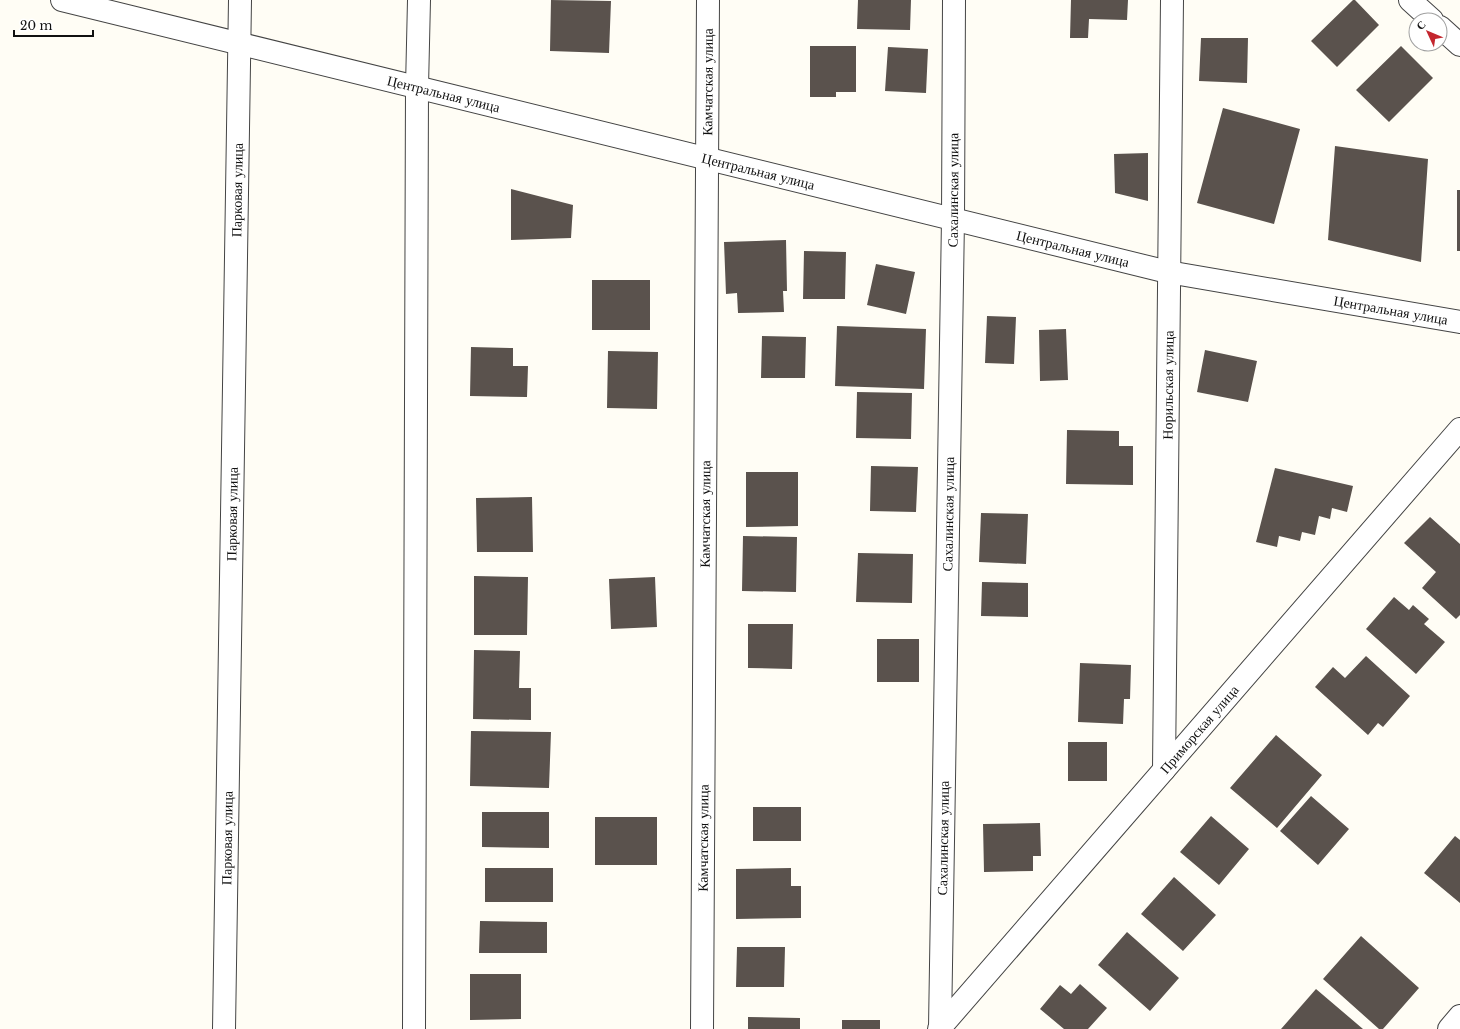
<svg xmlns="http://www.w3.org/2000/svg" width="1460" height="1029" font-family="'Libre Baskerville',serif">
<rect width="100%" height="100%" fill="#fffdf5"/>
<path fill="#5a524d" d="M551,0L611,1L609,53L550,51Z
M858,0H911L910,30L857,29Z
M1071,0H1128L1127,20L1089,19L1088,38H1070Z
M1353,0H1355L1379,25L1337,67L1311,41Z
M1201,38H1248L1247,83L1199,81Z
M810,46H856V92H836V97H810Z
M1401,46L1433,78L1389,122L1356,90Z
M888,47L928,49L926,93L885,91Z
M1223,108L1300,129L1274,224L1197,203Z
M1335,146L1428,159L1421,262L1328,240Z
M1148,153V201L1115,193L1114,154Z
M511,189L573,205L571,238L511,240Z
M1457,190H1460V251H1457Z
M786,240L787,291H783L784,312L738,313L737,293L726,294L724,242Z
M804,251L846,252L845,299H803Z
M876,264L915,272L906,314L867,305Z
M592,280H650V330H592Z
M987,316L1016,317L1014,364L985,363Z
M837,326L926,329L924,389L835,386Z
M1066,329L1068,380L1040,381L1039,330Z
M762,336L806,337L805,378H761Z
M471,347L513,348V366H528L527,397L470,396Z
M1205,350L1257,361L1248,402L1197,392Z
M608,351L658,352L657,409L607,408Z
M857,392L912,393L911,439L856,438Z
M1067,430L1119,431V446H1133V485L1066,484Z
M871,466L918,467L916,512L870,511Z
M1275,468L1353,486L1347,512L1332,508L1330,519L1319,516L1315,535L1302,532L1300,541L1279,536L1277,547L1256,542Z
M746,472H798V526L746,527Z
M532,497L533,552H477L476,498Z
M981,513L1028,514L1026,564L979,562Z
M1430,517L1460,544V615L1456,619L1422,588L1436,572L1404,543Z
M743,536L797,537L796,592L742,591Z
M858,553L913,554L912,603L856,602Z
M474,576L528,577L527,635H474Z
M655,577L657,627L611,629L609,579Z
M982,582L1028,583V617L981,616Z
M1394,597L1409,610L1413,605L1429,619L1424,624L1445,642L1416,674L1366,629Z
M748,624H793L792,669L748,668Z
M877,639H919V682H877Z
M474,650L520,651L519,688H531V720L473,719Z
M1366,656L1410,696L1383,727L1378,723L1368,735L1315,687L1333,667L1345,678Z
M1080,663L1131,665L1130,699H1124L1123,724L1078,722Z
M471,731L551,732L549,788L470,786Z
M1276,735L1322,775L1277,828L1230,788Z
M1068,742H1107V781H1068Z
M1311,796L1349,829L1318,865L1280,831Z
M753,807H801V841H753Z
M482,812H549V848L482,847Z
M1211,816L1249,849L1219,885L1180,852Z
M595,817H657V865H595Z
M1040,823L1041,856H1033V871L984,872L983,824Z
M1455,836L1460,840V903L1424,873Z
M485,868H553V902H485Z
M791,868V886H801V918L736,919V869Z
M1174,877L1216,915L1183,951L1141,914Z
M480,921L547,922V953H479Z
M1127,932L1179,978L1150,1011L1098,965Z
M1361,936L1419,988L1383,1029H1379L1323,979Z
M737,947H785L784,987H736Z
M470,974H521V1019L470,1020Z
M1080,984L1107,1008L1088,1029H1064L1040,1009L1060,985L1071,994Z
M1316,989L1363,1029H1281Z
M748,1017L800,1018V1029H748Z
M842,1020H880V1029H842Z"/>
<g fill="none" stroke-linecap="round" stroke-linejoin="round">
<defs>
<g id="minor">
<path id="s1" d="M62,0L1168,272L1460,322"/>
<path d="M1410,0L1432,20"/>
<path d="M1440,27L1460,45"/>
<path id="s2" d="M1164,770L1172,0"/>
<path id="s3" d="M940,1028L953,219L954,0"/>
<path id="s4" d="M224,1029L240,0"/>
<path d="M414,1029L417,87L419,0"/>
<path id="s5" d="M702,1029L708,0"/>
<path id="s6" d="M939,1029L1460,429"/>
<path d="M1449,1029L1460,1016"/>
</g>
</defs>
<use href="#minor" stroke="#444" stroke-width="24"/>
<use href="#minor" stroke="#fff" stroke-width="22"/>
</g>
<g text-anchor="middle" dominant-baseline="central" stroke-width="4" stroke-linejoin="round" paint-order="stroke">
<g font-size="14" fill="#111" stroke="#fff">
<text stroke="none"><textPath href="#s5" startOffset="947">Камчатская улица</textPath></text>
<text stroke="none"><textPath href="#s1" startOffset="393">Центральная улица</textPath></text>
<text stroke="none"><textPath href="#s1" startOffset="717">Центральная улица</textPath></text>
<text stroke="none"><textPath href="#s3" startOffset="838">Сахалинская улица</textPath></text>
<text stroke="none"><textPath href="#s4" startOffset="839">Парковая улица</textPath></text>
<text stroke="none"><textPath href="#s1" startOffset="1041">Центральная улица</textPath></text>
<text stroke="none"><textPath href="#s1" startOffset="1365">Центральная улица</textPath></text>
<text stroke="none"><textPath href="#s2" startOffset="385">Норильская улица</textPath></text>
<text stroke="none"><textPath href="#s3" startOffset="514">Сахалинская улица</textPath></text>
<text stroke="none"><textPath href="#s4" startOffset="515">Парковая улица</textPath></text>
<text stroke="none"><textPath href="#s5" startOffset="515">Камчатская улица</textPath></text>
<text stroke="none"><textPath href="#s6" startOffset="397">Приморская улица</textPath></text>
<text stroke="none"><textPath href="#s4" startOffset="191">Парковая улица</textPath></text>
<text stroke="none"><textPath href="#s5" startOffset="191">Камчатская улица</textPath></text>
<text stroke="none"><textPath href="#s3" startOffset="190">Сахалинская улица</textPath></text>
</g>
</g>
<g transform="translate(1428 32) rotate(314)"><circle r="19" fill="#ffffff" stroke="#a0a0a0"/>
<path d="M0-3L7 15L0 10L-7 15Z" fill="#c4262e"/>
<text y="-6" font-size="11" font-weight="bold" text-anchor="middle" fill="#111111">С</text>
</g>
<path d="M14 30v6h79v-6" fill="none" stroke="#111111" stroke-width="2"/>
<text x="20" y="30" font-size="12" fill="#111111" stroke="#ffffff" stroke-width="3" paint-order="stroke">20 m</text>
</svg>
